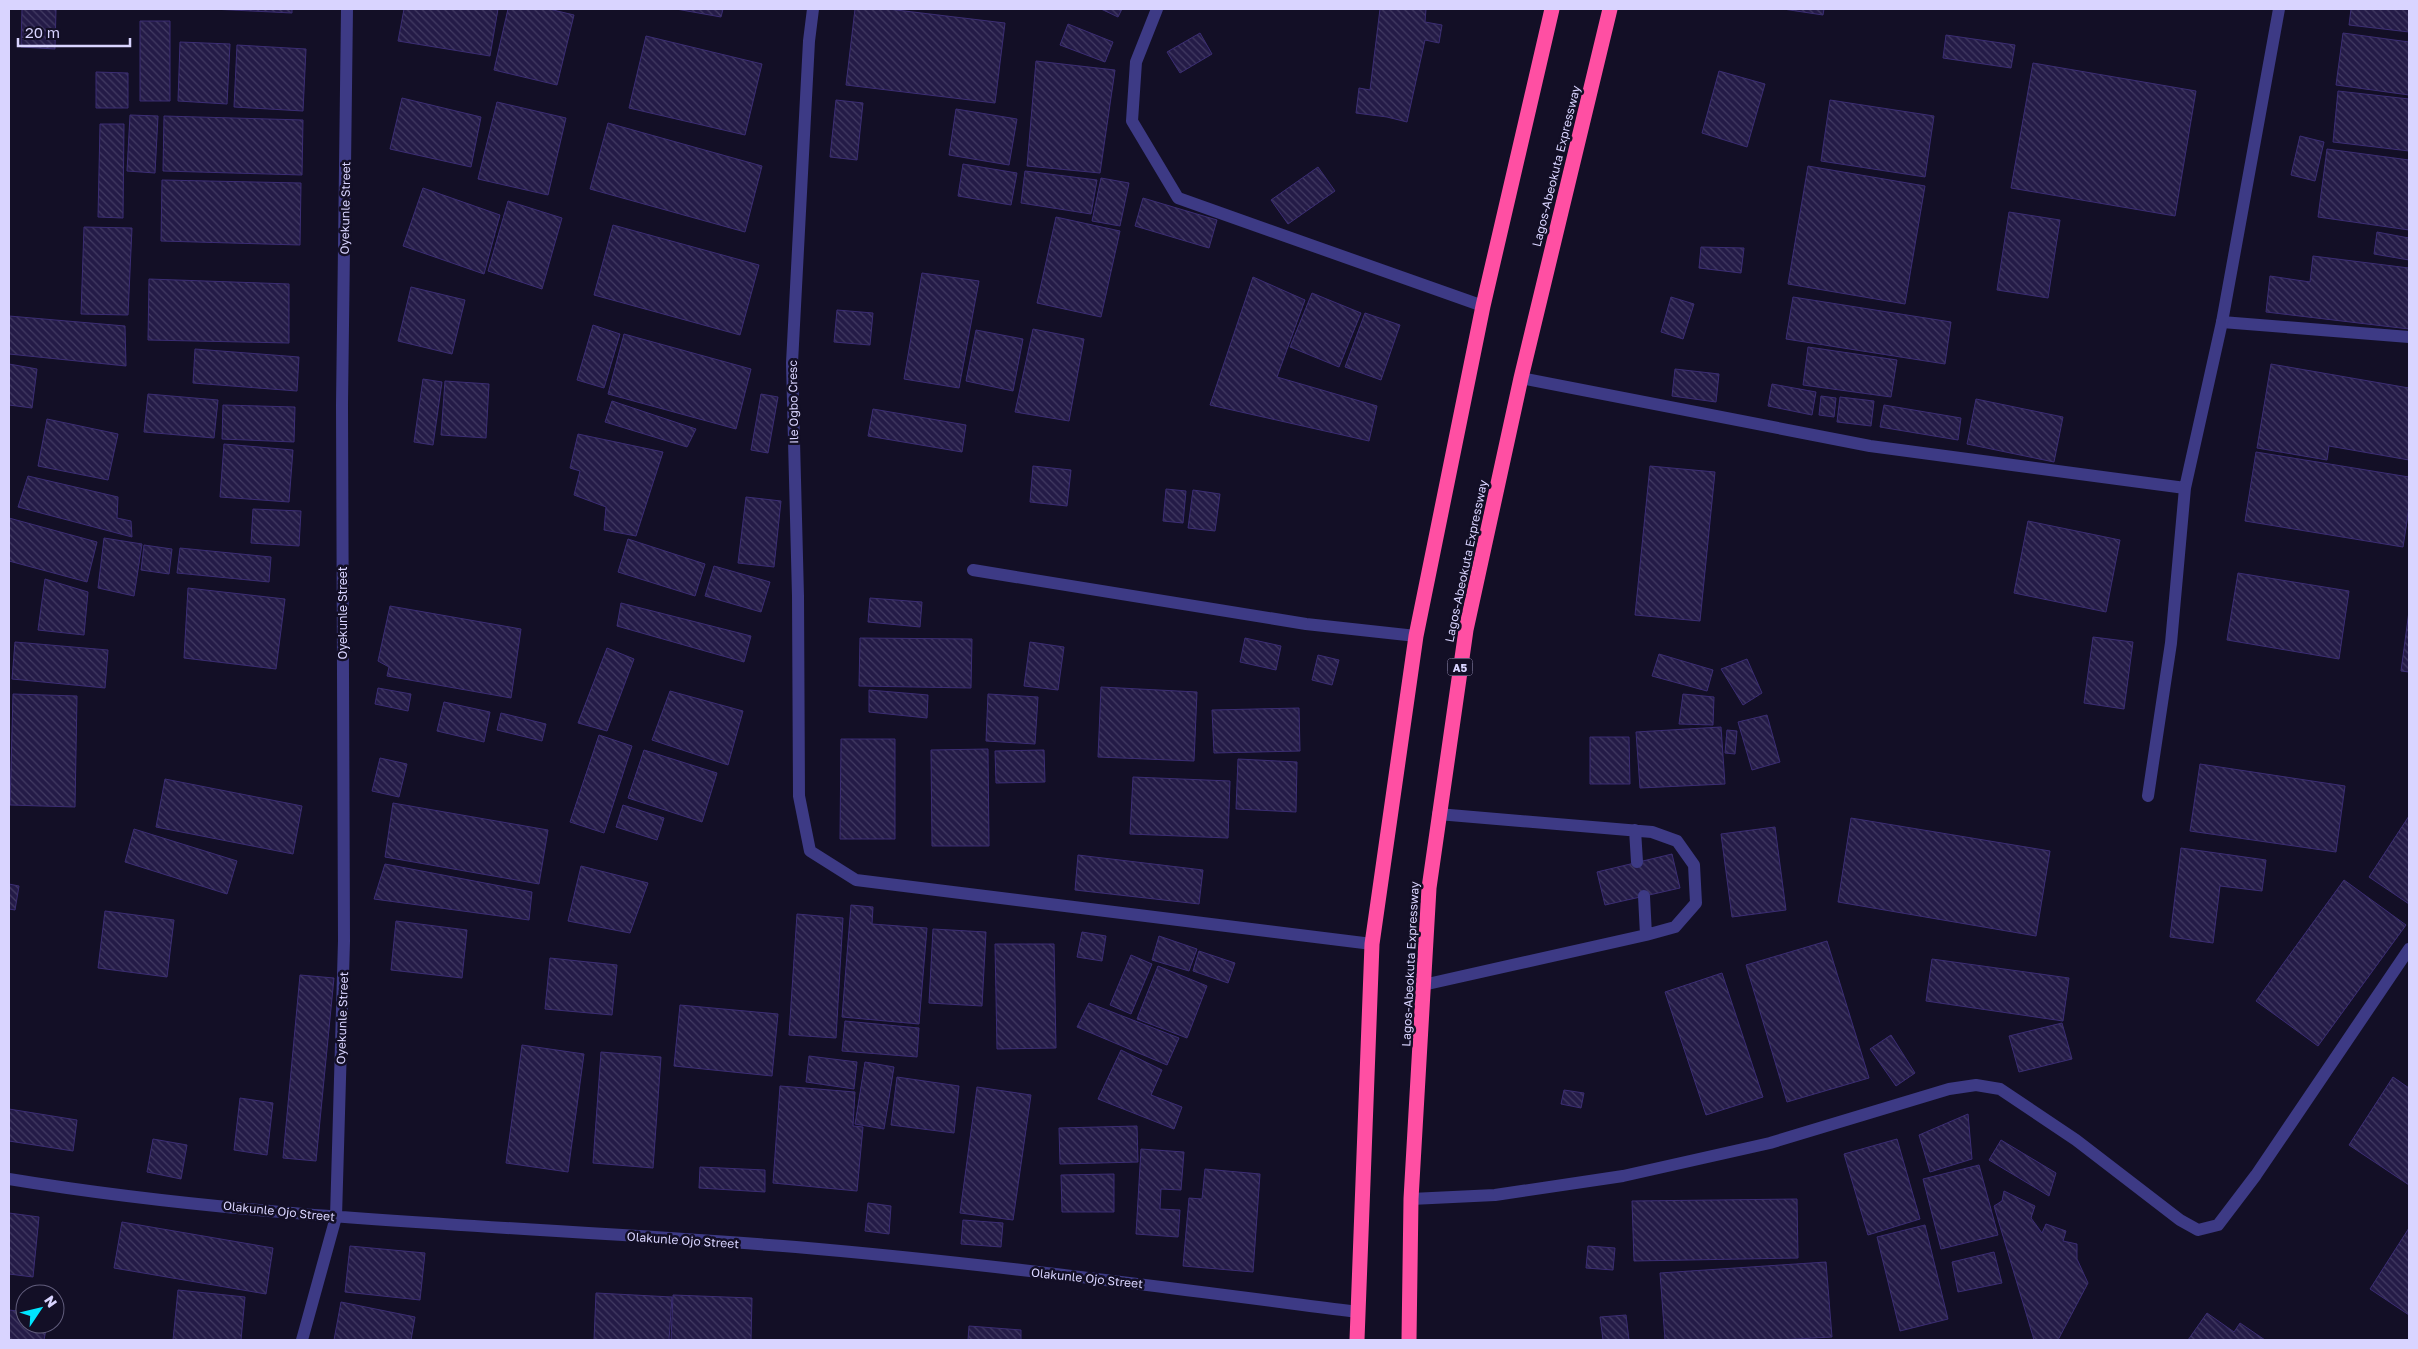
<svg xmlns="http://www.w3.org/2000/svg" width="2418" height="1349" font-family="'Golos Text',sans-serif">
<defs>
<pattern id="building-back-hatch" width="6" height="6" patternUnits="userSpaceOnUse" patternTransform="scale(1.25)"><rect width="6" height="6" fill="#241b47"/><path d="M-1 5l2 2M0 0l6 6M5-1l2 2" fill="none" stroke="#433b63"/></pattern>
</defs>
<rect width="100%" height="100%" fill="#130f26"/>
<path fill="url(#building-back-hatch)" stroke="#3b2d73" d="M22,9H56L55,49L21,47Z
M211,9H292V13Z
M404,9H498L490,56L398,41Z
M508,9H549L574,15L557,85L494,70Z
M676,9H723L721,17Z
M855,9H888L1005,23L995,103L846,85Z
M1101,9H1122L1118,17Z
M1380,9H1426L1425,22L1442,25L1439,43L1425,40L1407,122L1387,117L1356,113L1359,88L1370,90Z
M1783,9H1824L1823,15Z
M2351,9H2409V32L2349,25Z
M140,21H170V101H140Z
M1068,24L1113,42L1105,62L1060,45Z
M1200,33L1212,54L1180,73L1167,52Z
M2343,33L2409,42V95L2336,85Z
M1946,35L2015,45L2011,68L1943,58Z
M646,36L762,64L745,135L629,108Z
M180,42L230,44L227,104L178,101Z
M237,45L306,49L303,111L234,107Z
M1036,61L1115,70L1100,173L1027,166Z
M2033,63L2196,91L2175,216L2011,188Z
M1719,71L1765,84L1747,147L1702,133Z
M96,72L128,73V108H96Z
M2338,91L2409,99V151L2333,142Z
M402,98L481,117L471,167L390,149Z
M836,100L863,103L857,160L830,157Z
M1830,100L1934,116L1925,177L1821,161Z
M497,102L566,118L548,195L478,179Z
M956,109L1017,119L1009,165L949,155Z
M130,115L158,116L155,173L127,171Z
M164,116L303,120L302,175L163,171Z
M608,123L762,166L745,232L590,189Z
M100,124H124L123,218L98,217Z
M2300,136L2324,142L2315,181L2291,175Z
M2327,149L2409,160V230L2318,217Z
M963,164L1017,173L1011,205L958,196Z
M1808,166L1925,186L1905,304L1788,284Z
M1318,167L1335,191L1288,224L1271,200Z
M1025,171L1097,180L1091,214L1021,203Z
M1101,178L1129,183L1120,226L1092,221Z
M162,180L301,183L300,245L161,241Z
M423,188L500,215L484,274L403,246Z
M1143,198L1217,220L1209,248L1135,226Z
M508,201L562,218L542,289L488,271Z
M2009,212L2060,220L2048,298L1997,290Z
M1056,217L1120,231L1101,317L1037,303Z
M613,225L759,265L740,335L594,295Z
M84,227L132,228L128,315L81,314Z
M2377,232L2409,238V260L2374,254Z
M1701,247L1744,248L1741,273L1699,268Z
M2313,256L2409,268V329L2266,312L2270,276L2310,282Z
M922,273L979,281L959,388L904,379Z
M1253,277L1305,300L1277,377L1377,406L1369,441L1210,405Z
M149,279L289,284V343L148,340Z
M411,287L465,300L452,354L398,341Z
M1312,293L1361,313L1339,367L1290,347Z
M1671,297L1694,304L1683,339L1661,332Z
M1793,297L1951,322L1945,364L1786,339Z
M837,310L873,313L870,345L834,342Z
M1365,313L1400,325L1381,380L1345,367Z
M9,316L125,326L126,366L9,354Z
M593,325L620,334L604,388L577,380Z
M1033,329L1084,339L1069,421L1015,412Z
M976,330L1023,339L1013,391L966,381Z
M624,334L751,369L736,429L608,394Z
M1808,347L1897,360L1891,397L1803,385Z
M195,349L299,357L297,391L193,383Z
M9,364L37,369L32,408L9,405Z
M2271,364L2409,388V460L2329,446L2327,460L2257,448Z
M1675,369L1719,374L1716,402L1672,396Z
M423,379L442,382L433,445L414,442Z
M445,381L489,384L486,438L441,435Z
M1772,384L1816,392L1812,415L1768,406Z
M148,394L218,400L214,438L144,432Z
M761,394L778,397L768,453L751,450Z
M1821,396L1836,398L1834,417L1819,415Z
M1840,397L1874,401L1871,426L1837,422Z
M1976,399L2063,417L2054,462L1967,444Z
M612,401L696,429L687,447L605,422Z
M223,405L295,407L294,442L222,439Z
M1884,405L1961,418L1958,440L1880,427Z
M873,409L966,425L962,452L868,436Z
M47,419L118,434L108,480L38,466Z
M578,434L663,452L636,536L604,530L606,507L574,495L580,471L570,468Z
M224,444L293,450L289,502L220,497Z
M2256,452L2409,477V508L2403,547L2245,521Z
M1033,466L1071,470L1067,506L1030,502Z
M1650,466L1715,472L1700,621L1635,615Z
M28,476L118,497L117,518L131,521L132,537L18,507Z
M1166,489L1186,491L1183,523L1163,521Z
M1193,490L1220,494L1215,531L1188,528Z
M746,497L781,501L774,567L738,563Z
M253,509L301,511L299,546L251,543Z
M9,518L97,542L87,582L9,561Z
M2028,521L2120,540L2106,612L2014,593Z
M104,538L142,544L134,596L98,588Z
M628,539L705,564L695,596L618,572Z
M144,545L172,549L169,574L141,570Z
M180,548L271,557L269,582L177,573Z
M714,566L770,582L761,612L705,596Z
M2238,573L2349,591L2339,659L2227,640Z
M45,579L88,592L84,635L38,630Z
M188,588L285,599L276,669L184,658Z
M870,598L922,602L920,627L868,622Z
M621,603L751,636L744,662L617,626Z
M390,606L521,629L511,698L387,676L389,667L378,661Z
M2409,611V672L2401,671Z
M2093,637L2133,642L2124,709L2084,703Z
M860,638L972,639L971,688L859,686Z
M1245,638L1281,646L1276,670L1240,662Z
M15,642L108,650L105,688L12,679Z
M1030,642L1064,647L1058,690L1024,686Z
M607,648L634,659L607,731L578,723Z
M1659,654L1713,670L1707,691L1652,676Z
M1318,655L1339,660L1332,685L1312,680Z
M1747,659L1762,693L1743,705L1721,669Z
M1101,687L1197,692L1194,761L1098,757Z
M378,688L411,694L408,711L375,704Z
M869,690L928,695L927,718L869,712Z
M670,691L743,711L728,765L652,740Z
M13,694L77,696L75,807L10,805Z
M988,694L1038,697L1035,744L986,741Z
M1683,694L1714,697L1713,725L1679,724Z
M444,702L490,712L484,742L437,731Z
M1299,708L1300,751L1214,753L1212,710Z
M501,713L546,724L542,741L497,730Z
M1767,715L1780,762L1752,770L1738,722Z
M1721,727L1725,784L1640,788L1636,732Z
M1727,730L1737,731L1735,754L1725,753Z
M599,735L632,746L604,833L570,822Z
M1590,737H1629L1630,784H1590Z
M841,739H895V839H840Z
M988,749L989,846H932L931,750Z
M644,750L717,773L702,822L628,798Z
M1044,750L1045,782L996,783L995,751Z
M380,758L407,764L399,797L372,791Z
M1238,759L1297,762L1296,812L1236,809Z
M2200,764L2345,786L2336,852L2190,831Z
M1133,777L1230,781L1228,838L1130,834Z
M165,779L302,806L293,854L156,827Z
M393,803L548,830L539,884L385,857Z
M623,805L664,818L657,840L616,827Z
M2409,816V904L2369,877Z
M1851,818L2050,851L2036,936L1838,902Z
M1775,827L1786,910L1732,917L1721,834Z
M134,829L237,861L227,894L125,862Z
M2181,848L2266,860L2262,891L2220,886L2213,943L2170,937Z
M1672,854L1680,888L1605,905L1597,872Z
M1078,855L1203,870L1199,904L1075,890Z
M385,864L532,892L529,920L374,899Z
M581,866L648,883L630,933L568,921Z
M2344,880L2406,925L2318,1046L2256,1001Z
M9,884L19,886L15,910L9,909Z
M851,905L873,907L872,924L927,928L919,1024L842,1017Z
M105,911L174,920L167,977L98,968Z
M797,914L843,918L836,1038L789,1035Z
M396,921L467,930L462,978L391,970Z
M933,929L986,932L982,1006L929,1003Z
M1082,932L1106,936L1102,961L1077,957Z
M1159,936L1197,949L1189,971L1152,960Z
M1827,941L1869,1078L1787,1102L1746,965Z
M995,944H1054L1056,1048L997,1049Z
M1199,951L1235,963L1228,983L1193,971Z
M1131,955L1152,964L1131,1014L1110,1005Z
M550,958L617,965L612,1015L545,1009Z
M1932,959L2069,978L2063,1021L1926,1001Z
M1158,966L1207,986L1187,1038L1137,1019Z
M1722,973L1763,1097L1706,1115L1665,992Z
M300,975L334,978L316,1161L283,1158Z
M1089,1003L1179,1038L1167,1065L1077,1027Z
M680,1005L778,1014L772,1076L674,1066Z
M845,1021L919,1028L917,1057L842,1051Z
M2062,1023L2072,1059L2019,1072L2009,1036Z
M1891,1035L1915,1073L1896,1086L1870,1049Z
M522,1045L584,1054L568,1172L506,1163Z
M1121,1050L1162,1070L1151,1095L1182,1107L1174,1129L1098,1099Z
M601,1052L661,1057L653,1168L593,1163Z
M809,1056L857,1062L854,1089L806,1082Z
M865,1062L894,1067L884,1129L855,1124Z
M897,1077L959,1086L954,1133L891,1125Z
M2393,1077L2409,1088V1185L2349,1145Z
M780,1086L855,1092L853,1126L863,1127L857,1191L773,1183Z
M977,1087L1031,1095L1013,1220L960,1213Z
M1564,1090L1584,1093L1581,1108L1561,1104Z
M240,1098L273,1103L267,1155L234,1150Z
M9,1109L77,1120L73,1151L9,1141Z
M1968,1114L1972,1159L1930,1172L1919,1135Z
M1137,1126L1138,1162L1060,1164L1059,1128Z
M153,1139L187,1145L181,1179L147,1172Z
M1897,1139L1920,1219L1868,1235L1844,1154Z
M2001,1140L2056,1173L2049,1196L1989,1160Z
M1141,1149L1184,1152L1181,1190L1161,1189L1160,1209L1180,1210L1178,1237L1136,1234Z
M1979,1165L1998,1235L1941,1249L1923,1179Z
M700,1167L765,1170V1192L699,1188Z
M1205,1169L1260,1174L1253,1272L1183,1266L1189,1198L1202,1199Z
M1114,1174V1212H1062L1061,1175Z
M2004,1191L2035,1206L2031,1218L2042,1233L2046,1224L2066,1231L2063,1241L2077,1244V1259L2088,1283L2058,1340H2034L1994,1206L2002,1201Z
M1797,1199L1798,1258L1634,1261L1632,1201Z
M868,1203L891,1206L889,1234L865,1231Z
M9,1213L39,1217L33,1277L9,1274Z
M963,1220L1003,1223L1001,1247L961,1244Z
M122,1222L273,1248L266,1294L114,1268Z
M1925,1225L1948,1319L1900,1331L1877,1237Z
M2409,1228V1315L2370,1289Z
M350,1246L425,1253L420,1300L345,1292Z
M1588,1246L1615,1248L1613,1270L1586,1268Z
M1994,1252L2002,1283L1958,1292L1952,1262Z
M1826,1262L1832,1337L1778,1340H1665L1660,1273Z
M178,1290L245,1297L241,1340H173Z
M596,1293L672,1297L669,1340H594Z
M673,1295L752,1298L751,1340H671Z
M341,1302L415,1317L411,1340H334Z
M9,1310L25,1312V1324H47L44,1340H9Z
M2207,1313L2234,1332L2240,1323L2265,1340H2188Z
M1626,1315L1629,1340H1603L1600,1317Z
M969,1326L1021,1330V1340H968Z"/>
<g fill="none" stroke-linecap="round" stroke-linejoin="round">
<path stroke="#3d3a85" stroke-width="12" d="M1157,9L1136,62L1132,121L1178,198L1483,306
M2222,322L2409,337
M973,570L1306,624L1416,636
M1635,830L1637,862
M1644,896L1646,935
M1423,985L1646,935L1675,927L1696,903L1694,865L1677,841L1652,832L1438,814
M302,1340L336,1217"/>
<path stroke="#3d3a85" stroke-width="12" d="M813,9L809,41L792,363L798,596L799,796L810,851L856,880L1372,944
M1521,378L1870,446L2185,488
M2148,796L2171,643L2185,488L2222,322L2279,9
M9,1179C269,1222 533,1226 796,1247C983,1263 1170,1288 1357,1312
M1411,1199L1495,1195L1623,1176L1770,1143L1949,1089L1976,1085L2000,1089L2076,1140L2180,1220L2198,1230L2218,1225L2256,1175L2409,949
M336,1217L344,941L342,405L347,9"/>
<path stroke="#ff4fa3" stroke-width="15" d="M1357,1340L1372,944L1416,636L1483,306L1552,9
M1409,1340L1411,1199L1429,888L1466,630L1521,378L1610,9"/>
</g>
<g text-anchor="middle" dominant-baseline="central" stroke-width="5" stroke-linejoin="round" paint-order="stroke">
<rect fill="#130f26" stroke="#9e99be" stroke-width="1" x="1447.5" y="658.5" width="25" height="17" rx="4"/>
<g font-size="11" font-weight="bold" fill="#d9d4ff">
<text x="1460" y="667">A5</text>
</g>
<g font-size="12" fill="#d9d4ff" stroke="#130f26">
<text transform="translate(1556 166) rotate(-76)">Lagos-Abeokuta Expressway</text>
<text transform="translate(345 208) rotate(-89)">Oyekunle Street</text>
<text transform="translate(793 402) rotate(-91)">Ile Ogbo Cresc</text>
<text transform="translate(1466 561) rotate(-78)">Lagos-Abeokuta Expressway</text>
<text transform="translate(342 613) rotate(-90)">Oyekunle Street</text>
<text transform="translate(1410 964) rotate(-87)">Lagos-Abeokuta Expressway</text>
<text transform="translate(342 1018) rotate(-88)">Oyekunle Street</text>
<text transform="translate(279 1211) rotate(6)">Olakunle Ojo Street</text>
<text transform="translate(683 1240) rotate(4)">Olakunle Ojo Street</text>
<text transform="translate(1087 1278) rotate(6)">Olakunle Ojo Street</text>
</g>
</g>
<rect width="2418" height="1349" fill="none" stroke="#d9d4ff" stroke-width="20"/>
<g transform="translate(40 1309) rotate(55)"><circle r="24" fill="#130f26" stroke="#625e7d"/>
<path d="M0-4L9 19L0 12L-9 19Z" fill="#00e5ff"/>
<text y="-8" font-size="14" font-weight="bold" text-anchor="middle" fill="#d9d4ff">N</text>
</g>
<path d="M18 38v8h112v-8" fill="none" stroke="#d9d4ff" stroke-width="2.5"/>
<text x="25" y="38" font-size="15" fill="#d9d4ff" stroke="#130f26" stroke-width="4" paint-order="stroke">20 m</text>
</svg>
